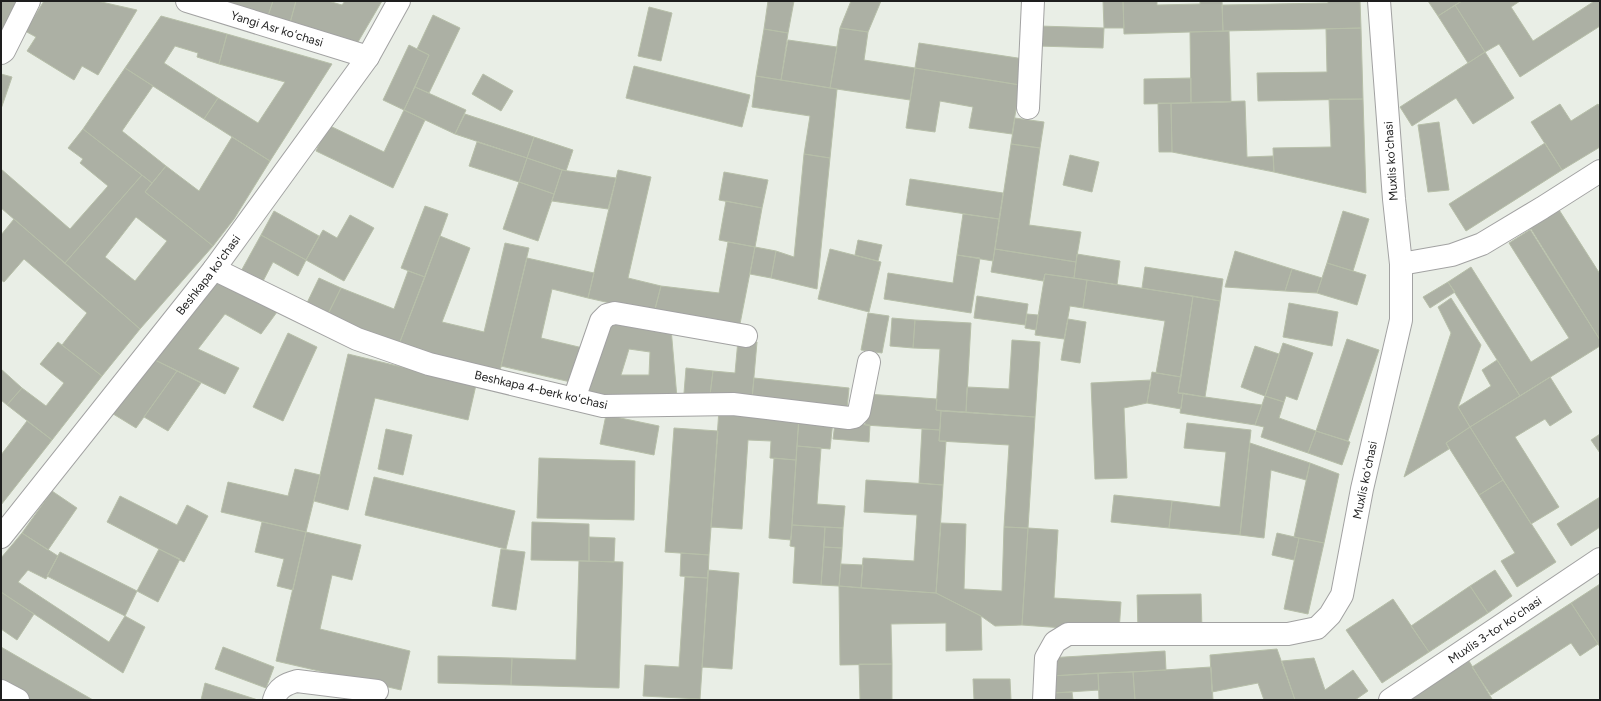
<svg xmlns="http://www.w3.org/2000/svg" width="1601" height="701" font-family="Figtree,sans-serif">
<rect width="100%" height="100%" fill="#e9eee6"/>
<path fill="#acb0a4" stroke="#b7bfa9" fill-rule="evenodd" d="M1,1H28L1,47Z
M44,1H97L137,10L98,75L82,66L74,80L27,51L36,37L25,31Z
M224,1H273L268,16Z
M273,1H296L290,23L268,16Z
M296,1H328L342,5L345,1H382L358,42L290,23Z
M768,1H794L788,33L764,29Z
M851,1H881L868,32L840,28Z
M1103,1H1123L1124,28H1104Z
M1123,1H1157V5L1200,4V1H1222L1223,31L1124,34Z
M1328,1H1360L1361,28L1223,31L1222,5L1328,3Z
M1428,1H1462L1438,16Z
M1462,1H1520L1511,7L1533,41L1593,2L1592,1H1600V26L1520,77L1499,44L1485,52L1455,5Z
M1455,5L1485,52L1468,63L1438,16Z
M649,7L672,13L661,61L638,56Z
M433,15L460,28L429,93L415,87L429,55L417,49Z
M161,16L227,34L219,64L197,57L198,53L175,46L164,63L218,98L204,119L125,68Z
M1039,26L1104,28L1103,48L1038,46Z
M840,28L868,32L864,60L915,68L910,100L830,88Z
M1361,28L1363,99L1258,101L1257,73L1327,72L1326,29Z
M764,29L788,33L781,80L756,76Z
M1229,31L1231,102L1191,103L1190,32Z
M227,34L332,64L270,161L204,119L218,98L258,123L285,82L219,64Z
M788,40L837,47L830,88L781,80Z
M919,43L1024,59L1020,85L915,68Z
M409,45L429,55L404,110L383,100Z
M1485,52L1514,98L1473,124L1456,98L1412,126L1400,107Z
M634,66L750,95L742,127L626,98Z
M125,68L153,86L122,131L166,166L152,183L83,129Z
M915,68L1020,85L1012,134L969,128L973,107L940,101L935,132L906,128Z
M1,74L12,77L1,109Z
M483,74L513,91L501,111L472,94Z
M756,76L837,89L830,158L804,154L810,116L752,107Z
M1191,78V103L1144,104V79Z
M415,87L466,110L455,134L404,110Z
M1329,99H1363L1366,193L1274,172L1273,148L1331,147Z
M1245,101L1247,157L1273,156L1274,172L1172,152L1171,103Z
M1158,103H1171L1172,152H1159Z
M1560,104L1571,121L1598,104L1600,107V147L1562,170L1531,122Z
M404,110L425,120L393,188L316,151L328,125L384,152Z
M465,114L534,137L527,158L455,134Z
M1015,118L1044,122L1040,148L1011,144Z
M1439,122L1449,190L1428,192L1418,125Z
M83,129L142,175L65,263L1,208V169L70,229L108,186L80,163L83,159L68,148Z
M232,137L270,161L234,219L213,246L145,192L166,166L199,191Z
M534,137L573,150L566,171L527,158Z
M477,142L527,158L519,182L469,166Z
M1545,143L1562,170L1466,231L1449,204Z
M1011,144L1040,148L1029,225L1081,232L1076,262L995,249Z
M804,154L830,158L817,289L771,278L776,251L794,257Z
M1070,155L1099,162L1092,192L1063,185Z
M527,158L562,170L554,194L519,182Z
M562,170L616,178L608,209L552,201Z
M618,170L651,177L628,278L661,286L654,313L588,298Z
M724,172L768,180L762,208L719,200Z
M142,175L152,183L145,192L213,246L140,329L65,263ZM136,217L167,241L135,281L105,257Z
M910,179L1003,193L999,219L906,205Z
M519,182L554,194L538,241L503,229Z
M726,201L762,208L755,247L719,240Z
M1556,205L1600,274V340L1526,223Z
M425,206L448,214L425,277L401,268Z
M274,211L319,236L306,260L261,235Z
M1343,211L1369,219L1353,271L1327,263Z
M963,214L999,219L993,261L957,255Z
M350,215L374,228L344,281L306,260L323,230L337,238Z
M14,219L140,329L102,376L62,345L87,313L24,259L4,282L1,280V235Z
M1531,229L1600,340V346L1520,396L1448,282L1471,267L1531,362L1569,338L1509,243Z
M261,235L306,260L298,276L273,262L261,285L240,273Z
M440,236L470,248L442,322L484,332L505,243L529,248L499,375L398,347Z
M858,240L882,245L878,261L855,255Z
M728,242L755,247L739,329L654,313L661,286L719,293Z
M755,247L776,251L771,278L750,274Z
M830,249L881,262L869,312L818,299Z
M995,249L1076,262L1074,278L1045,274L1043,281L991,272Z
M1235,251L1292,269L1285,291L1225,287Z
M1077,254L1120,261L1117,285L1074,278Z
M957,255L980,258L971,313L884,299L888,273L953,283Z
M527,258L594,273L588,298L552,289L541,338L583,348L575,383L501,366Z
M1327,263L1366,275L1357,305L1317,293Z
M1145,267L1223,279L1220,301L1142,288Z
M1292,269L1322,278L1317,293L1285,291Z
M408,271L425,277L398,347L326,318L341,288L394,309Z
M1045,274L1087,280L1083,308L1070,306L1064,339L1035,335Z
M217,277L277,312L261,334L225,314L198,349L239,368L225,394L151,358Z
M319,278L341,288L326,318L305,307Z
M1087,280L1193,296L1181,377L1156,373L1165,321L1083,308Z
M1448,282L1455,292L1430,308L1423,297Z
M977,296L1028,304L1025,325L974,318Z
M1193,296L1220,301L1205,397L1178,393Z
M1451,298L1481,345L1458,407L1470,427L1446,443L1449,449L1404,477L1451,333L1438,307Z
M1289,303L1338,312L1332,346L1283,337Z
M868,313L889,316L882,353L861,350Z
M1027,314L1038,315L1036,330L1025,328Z
M611,318L671,328L677,398L609,400L583,390ZM629,349L650,352L649,375H621Z
M892,318L915,320L913,348L890,346Z
M1068,319L1086,322L1080,363L1061,360Z
M915,320L971,323L966,412L936,410L940,349L913,348Z
M288,333L317,347L283,421L253,407Z
M1347,339L1379,350L1348,441L1316,431Z
M738,340L757,342L752,399L710,395L713,371L735,373Z
M1012,340L1040,342L1035,417L966,412L967,387L1009,389Z
M58,342L102,376L52,440L7,405L22,388L46,406L64,383L40,364Z
M1283,343L1313,353L1297,400L1286,396L1284,402L1265,396Z
M1255,346L1279,354L1265,396L1241,387Z
M348,354L476,385L468,420L375,398L348,510L314,501Z
M151,358L177,371L136,428L110,412Z
M1497,360L1520,396L1470,427L1458,407L1491,386L1482,370Z
M686,368L713,371L710,395L684,393Z
M1,369L22,388L7,405L1,400Z
M177,371L201,383L168,431L144,417Z
M1152,372L1181,377L1178,393H1183L1181,409L1147,403Z
M1550,377L1572,412L1550,426L1545,419L1515,437L1559,507L1531,524L1470,427Z
M754,378L849,388L847,409L752,399Z
M1151,380L1147,403L1124,408L1127,478L1095,479L1091,383Z
M1183,393L1205,397L1262,405L1255,425L1180,413Z
M867,394L937,399L936,410L941,411L940,430L865,425Z
M1265,396L1284,402L1279,418L1316,431L1308,453L1261,437L1264,427L1255,425Z
M719,409L799,415L796,460L770,458L771,441L748,440L742,529L711,527Z
M941,411L1035,417L1028,528L1004,527L1009,445L939,441Z
M606,415L659,426L654,455L600,444Z
M799,419L833,421L830,449L797,446Z
M27,421L52,440L1,505V455Z
M835,423L870,425L869,442L833,439Z
M1187,423L1251,430L1240,535L1169,528L1172,501L1220,507L1226,452L1184,448Z
M1470,427L1503,480L1479,495L1446,443Z
M674,428L718,431L709,555L665,552Z
M386,429L412,435L403,475L378,469Z
M922,429L940,430L939,441H946L943,485L919,483Z
M1316,431L1350,442L1342,465L1308,453Z
M1600,434V453L1591,440Z
M1250,443L1310,463L1306,480L1271,470L1264,538L1240,535Z
M797,446L821,448L817,504L845,506L843,528L792,525Z
M539,458L635,461L634,520L537,518Z
M774,458L796,460L791,540L769,538Z
M1310,463L1339,474L1324,543L1294,537Z
M295,469L320,475L306,532L221,512L228,482L288,496Z
M374,477L515,511L506,549L365,515Z
M866,480L943,485L936,593L861,588L863,558L914,561L917,515L864,512Z
M1503,480L1556,562L1517,587L1501,561L1515,553L1479,495Z
M52,491L77,508L48,550L22,533Z
M1114,495L1172,501L1169,528L1111,522Z
M120,496L177,525L187,505L208,516L184,562L107,522Z
M1600,497V527L1571,546L1557,524Z
M262,522L306,532L293,590L277,586L284,559L255,552Z
M532,522L589,524V561L531,560Z
M941,523L966,524L964,589L1002,591L1004,527L1028,528L1022,625L995,626L981,616L936,593Z
M792,525L825,527L821,585L793,583L795,547L790,546Z
M825,527L843,528L842,548L824,547Z
M1028,528L1058,530L1054,598L1121,602L1119,632L1022,625Z
M306,532L361,545L352,580L332,575L320,629L410,651L401,690L276,661Z
M22,533L58,556L46,579L28,570L18,582L109,642L125,616L145,627L123,673L1,592V558Z
M1277,533L1299,538L1294,560L1272,555Z
M589,537L615,538L614,562L589,561Z
M1299,538L1324,543L1308,614L1284,609Z
M824,547L842,548L839,586L821,585Z
M159,549L180,559L158,602L137,591Z
M501,549L525,552L516,610L492,606Z
M60,552L137,591L125,616L47,576Z
M681,553L709,555L708,578L680,576Z
M579,561L623,562L619,688L511,685L512,658L576,660Z
M841,564L863,565L861,588L839,586Z
M708,570L739,573L732,669L702,667Z
M1495,570L1512,596L1488,613L1470,586Z
M685,577L708,578L700,699L643,696L645,665L679,667Z
M1600,584V647L1571,603Z
M839,586L936,593L981,616L982,650L946,651V623L891,624L892,664L840,665Z
M1470,586L1488,613L1429,652L1411,626Z
M1,592L34,614L17,640L1,629Z
M1201,594L1202,629L1138,630L1137,595Z
M1393,599L1429,652L1382,683L1346,630Z
M1571,603L1598,644L1580,656L1571,643L1491,695L1472,667Z
M1,647L93,700H28L1,684Z
M223,647L274,667L266,688L215,669Z
M1277,649L1295,700H1264L1258,683L1212,692L1210,655Z
M1165,651L1166,670L1049,676L1048,658Z
M438,656L512,658L511,685L438,683Z
M1314,658L1325,690L1353,670L1368,691L1355,700H1295L1282,661Z
M1469,661L1492,699L1490,700H1407Z
M859,664H892V700H860Z
M1211,667L1213,700H1135L1133,672Z
M1133,672L1135,700H1099L1098,673Z
M1098,673L1099,690L1053,693L1052,676Z
M973,679H1010L1011,700H974Z
M205,683L258,700H201Z
M1072,692L1073,700H1053V693Z"/>
<g fill="none" stroke-linecap="round" stroke-linejoin="round">
<defs>
<g id="minor">
<path d="M187,1L368,57"/>
<path d="M1,53L4,51L29,1"/>
<path d="M1028,108L1033,1"/>
<path d="M1401,264L1452,255L1482,244L1542,208L1600,171"/>
<path d="M214,269L357,339L429,364L603,406L733,404L849,418L854,417L859,412L869,362"/>
<path d="M574,399L601,321L607,315L615,313L746,336"/>
<path id="s1" d="M1,537L214,269L368,57L399,1"/>
<path d="M1,691L18,700"/>
<path d="M274,700C277,688 286,684 297,681L377,691"/>
<path d="M1044,700L1046,658L1055,642L1068,634H1288L1317,628L1330,615L1342,595L1362,489L1401,320V264L1394,199L1379,1"/>
<path d="M1390,700L1600,559"/>
</g>
</defs>
<use href="#minor" stroke="#a2a2a2" stroke-width="24"/>
<use href="#minor" stroke="#fff" stroke-width="22"/>
</g>
<g text-anchor="middle" dominant-baseline="central" stroke-width="3" stroke-linejoin="round" paint-order="stroke">
<g font-size="12" fill="#1e1e1e" stroke="#fff">
<text transform="translate(277 29) rotate(17)">Yangi Asr koʻchasi</text>
<text transform="translate(1391 161) rotate(-94)">Muxlis koʻchasi</text>
<text stroke="none"><textPath href="#s1" startOffset="334">Beshkapa ko'chasi</textPath></text>
<text transform="translate(541 390) rotate(13)">Beshkapa 4-berk koʻchasi</text>
<text transform="translate(1365 480) rotate(-78)">Muxlis koʻchasi</text>
<text transform="translate(1495 630) rotate(-34)">Muxlis 3-tor koʻchasi</text>
</g>
</g>
<rect width="1601" height="701" fill="none" stroke="#1e1e1e" stroke-width="4"/>
</svg>
